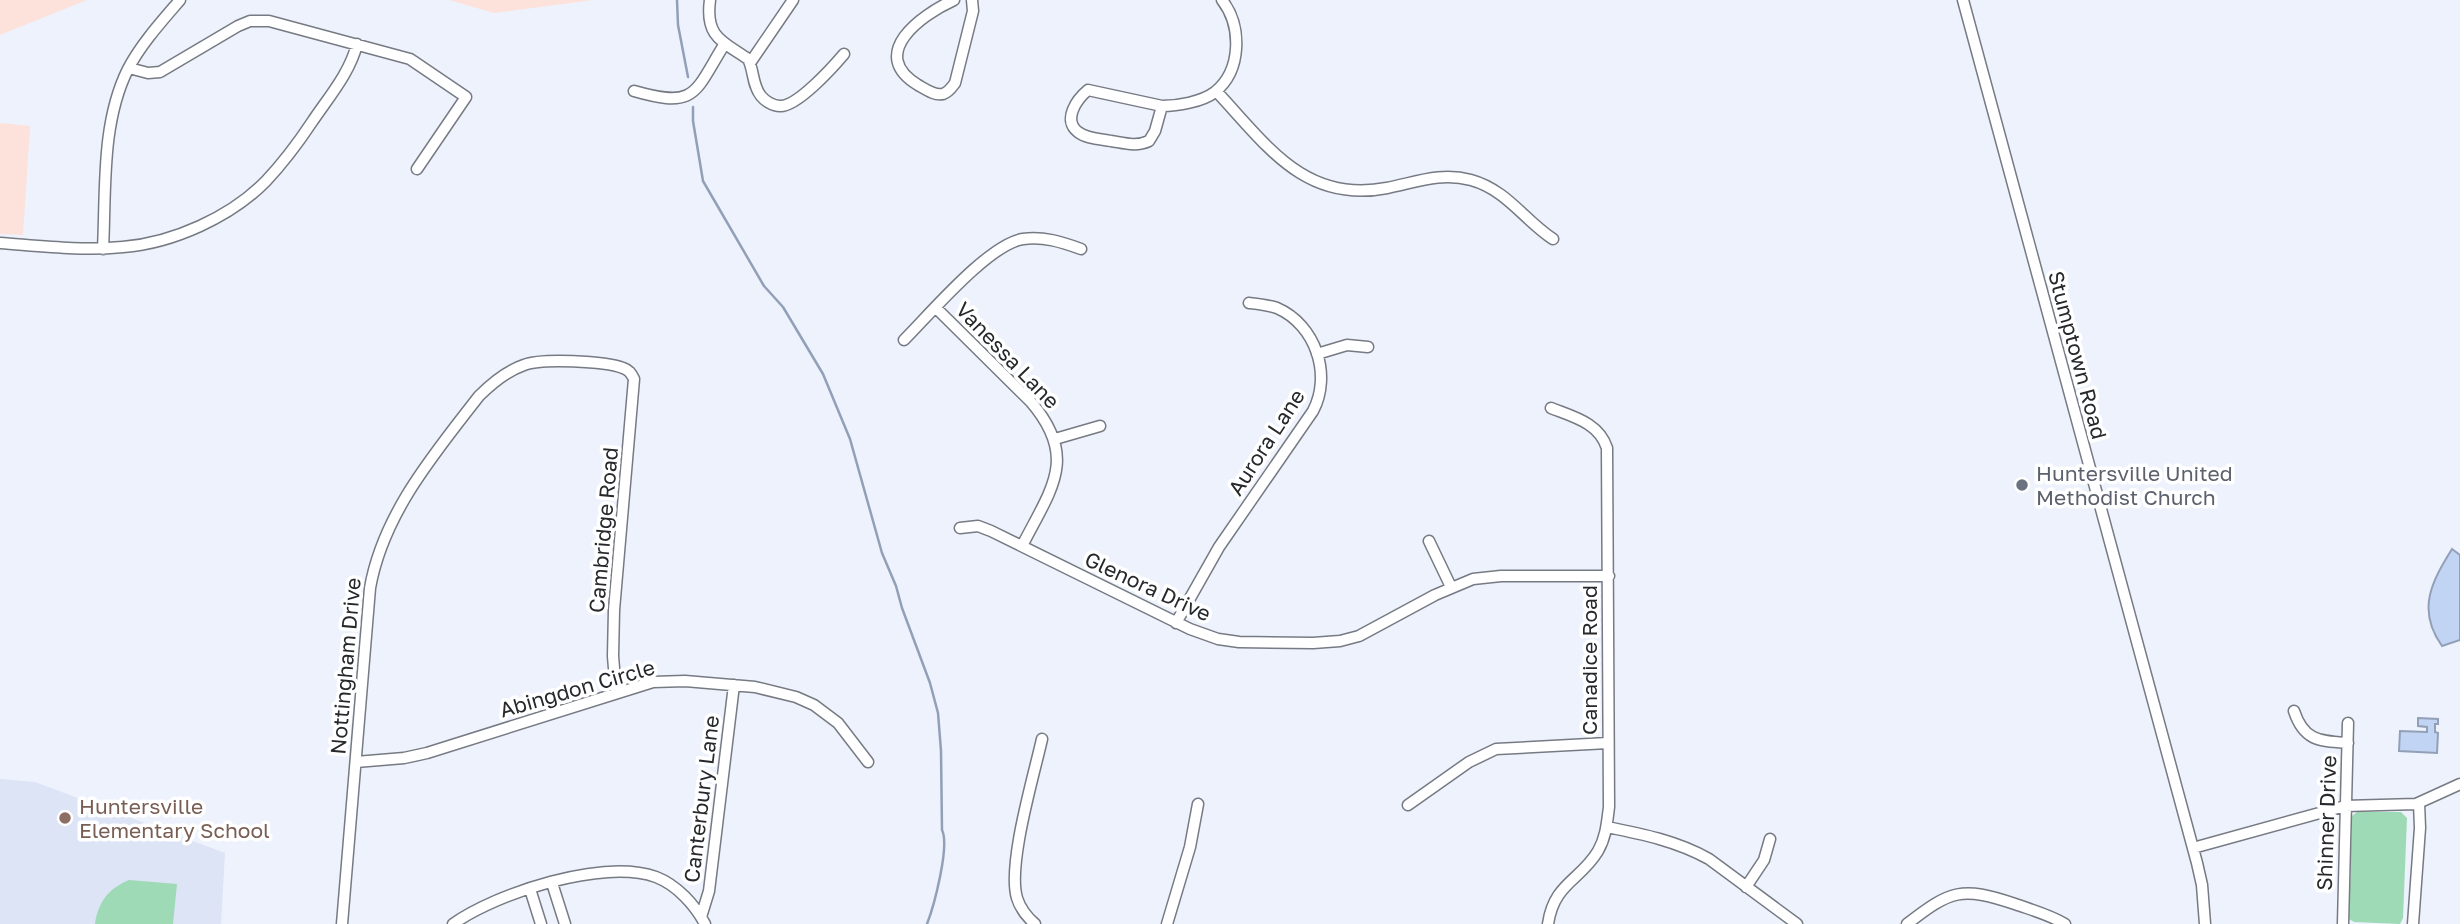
<svg xmlns="http://www.w3.org/2000/svg" width="2460" height="924" font-family="'Golos Text',sans-serif">
<rect width="100%" height="100%" fill="#edf2fd"/>
<path fill="#fce2db" d="M0,0H87L0,35Z
M449,0H593L494,13Z
M0,123L30,126L23,235L0,234Z"/>
<path fill="#dce4f5" d="M0,779L35,782L225,853L221,924H0Z"/>
<path fill="#9fdab7" d="M2357,812H2401L2407,818L2403,918L2400,924L2354,922L2349,919L2352,816Z
M129,880L177,884L173,924H95C98,902 109,888 129,880Z"/>
<path fill="#c1d4f3" stroke="#92a0b7" stroke-width="2" d="M2452,549L2460,555V640L2442,646C2416,610 2432,581 2452,549Z
M2418,718L2438,719V724H2435V732L2438,733L2437,753L2399,751L2400,731L2427,732V727L2418,726Z"/>
<g fill="none" stroke-linecap="round" stroke-linejoin="round">
<path stroke="#92a0b7" stroke-width="2.5" d="M677,0L678,25L688,77
M693,107V121L703,181L764,286L783,307L823,374L850,439L882,553L896,586L902,608L930,683L938,713L941,751L942,830C950,846 934,906 927,924"/>
<defs>
<path id="minor" d="M710,0C705,37 722,41 748,59C754,70 752,85 761,96C765,101 773,106 780,106C797,107 833,67 844,54
M954,0C921,15 867,54 918,85C925,89 935,96 943,94C949,92 952,87 955,83L973,11L972,0
M1963,0L2197,863L2202,885L2205,924
M750,63L793,0
M129,68L148,73L160,72L238,26L250,21H269L410,59L466,97L417,169
M1088,90L1162,106L1155,131L1149,141C1136,147 1124,143 1111,141C1101,139 1087,139 1078,132C1062,120 1077,99 1088,90Z
M634,91C697,109 694,93 724,45
M1216,91C1266,144 1304,204 1387,188C1417,182 1441,172 1471,180C1507,190 1524,220 1553,239
M1162,106C1177,106 1202,102 1215,92C1242,70 1242,26 1222,0
M0,243C41,246 82,251 123,247C173,243 231,217 266,181C283,163 298,143 312,122C328,98 350,73 357,44
M103,249C106,190 101,123 128,69C141,44 162,21 180,0
M936,308L1031,402C1079,458 1051,489 1022,546
M904,340C930,314 989,244 1023,239C1043,236 1062,242 1081,249
M1317,354L1347,345L1368,347
M1055,439L1100,426
M960,528L978,526L991,531L1190,629L1218,639L1239,642L1313,643L1340,641L1359,636L1435,595L1473,579L1501,576H1609
M1429,541L1451,587
M1176,623L1219,547L1313,411C1332,375 1316,325 1277,308C1268,305 1258,304 1249,303
M2294,711C2304,741 2319,741 2348,743
M356,762L404,758L427,753L653,682L685,681L755,687L796,697L814,705L838,723L868,762
M1408,805L1469,762L1496,749L1608,743
M1607,827C1642,834 1677,841 1709,859L1797,924
M2193,848L2345,806L2416,804L2460,784
M552,883L565,924
M1746,887L1764,860L1770,839
M530,889L541,924
M701,917L709,891L734,685
M342,924L370,588C383,514 434,454 479,396C492,383 506,371 524,365C541,358 605,361 623,368C629,370 631,373 634,379L614,610L613,656L616,693
M453,924C497,893 603,858 656,877C677,885 695,905 705,924
M1035,924C1027,917 1020,908 1017,898C1007,865 1034,775 1042,739
M1167,924L1190,847L1198,804
M1548,924C1554,883 1580,881 1598,851C1606,837 1607,823 1609,807L1607,448C1599,423 1574,417 1551,408
M1907,924C1951,890 1961,886 2015,904C2032,910 2050,915 2065,924
M2343,924L2348,723
M2413,924L2420,828L2419,803"/>
</defs>
<use href="#minor" stroke="#767a83" stroke-width="13"/>
<use href="#minor" stroke="#fff" stroke-width="10"/>
</g>
<circle fill="#6b7280" stroke="#fff" stroke-width="2.5" cx="2022" cy="485" r="7"/>
<circle fill="#8d6e63" stroke="#fff" stroke-width="2.5" cx="65" cy="818" r="7"/>
<g text-anchor="middle" dominant-baseline="central" stroke-width="7" stroke-linejoin="round" paint-order="stroke">
<g font-size="21" fill="#26282c" stroke="#fff">
<text transform="translate(1008 355) rotate(46)">Vanessa Lane</text>
<text transform="translate(2078 355) rotate(75)">Stumptown Road</text>
<text transform="translate(1266 442) rotate(-57)">Aurora Lane</text>
<text transform="translate(603 530) rotate(-85)">Cambridge Road</text>
<text transform="translate(1148 586) rotate(25)">Glenora Drive</text>
<text transform="translate(1589 660) rotate(-90)">Canadice Road</text>
<text transform="translate(345 666) rotate(-85)">Nottingham Drive</text>
<text transform="translate(577 688) rotate(-16)">Abingdon Circle</text>
<text transform="translate(701 799) rotate(-83)">Canterbury Lane</text>
<text transform="translate(2326 823) rotate(-88)">Shinner Drive</text>
</g>
<g font-size="21" fill="#5b616d" stroke="#fff" text-anchor="start">
<text x="2036" y="473">Huntersville United<tspan x="2036" dy="24">Methodist Church</tspan></text>
</g>
<g font-size="21" fill="#785e54" stroke="#fff" text-anchor="start">
<text x="79" y="806">Huntersville<tspan x="79" dy="24">Elementary School</tspan></text>
</g>
</g>
</svg>
